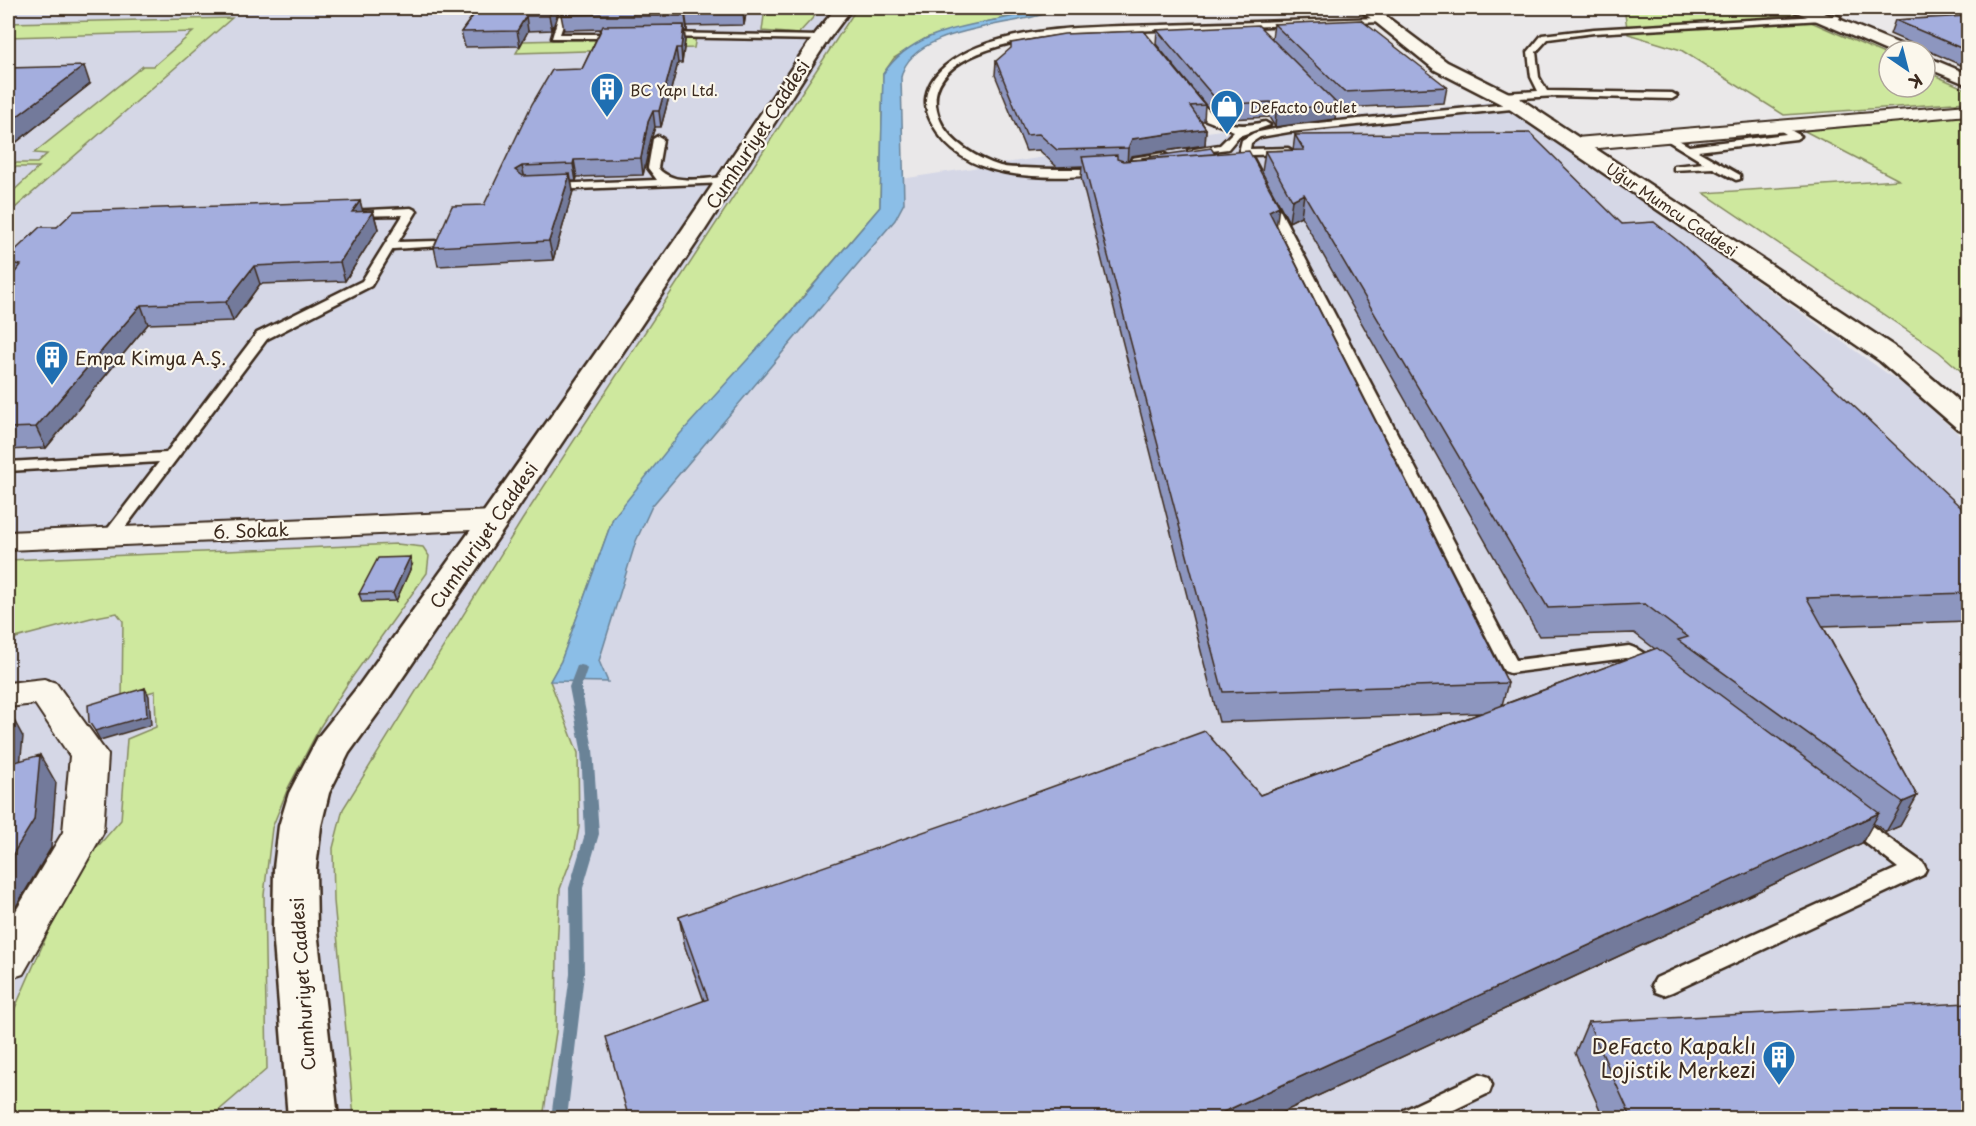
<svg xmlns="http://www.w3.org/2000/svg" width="1976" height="1126" font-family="'Playpen Sans',sans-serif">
<rect width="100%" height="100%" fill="#eae8e9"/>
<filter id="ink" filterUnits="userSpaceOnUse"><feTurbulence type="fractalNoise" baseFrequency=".0167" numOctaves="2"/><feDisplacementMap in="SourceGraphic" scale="12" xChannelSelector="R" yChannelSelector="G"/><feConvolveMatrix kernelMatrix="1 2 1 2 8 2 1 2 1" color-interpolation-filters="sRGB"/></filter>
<g filter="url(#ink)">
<path fill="#d5d7e6" d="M8,8H1023L907,26L862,185L1234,128L1502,101L1909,389L1968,443V1118H8Z"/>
<path fill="#cee89e" stroke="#84895e" stroke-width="1.5" d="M765,8H822L798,34L762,31Z
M857,8H1046L956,29L926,38L894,58L883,74L880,207L613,518L561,661L550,681L578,753L579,827L575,849L560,889L557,950L556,1032L543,1118H354L334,901L333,848L343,809L522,520Z
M1624,8H1779L1889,56V87H1925V71L1968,90V102L1784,115L1681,50L1628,34Z
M232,18L8,214V196L39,167H8V163H37L47,154L34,153L143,66H154L193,32L8,37V23Z
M696,37L694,48L516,53L523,41Z
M1968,113V377L1939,352L1704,193L1899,180L1797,127Z
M397,544L423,547L429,556L427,573L348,683L320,727L288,788L272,828L264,895L267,1069L210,1118H8V1024L78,864L100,844L121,820L127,739L156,727L155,691L122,700L123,621L117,613L91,618L8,640V560Z"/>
<path fill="#8bbee7" stroke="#6b8397" stroke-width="1.5" d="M1046,8H1060C1020,28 912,24 901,77L904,203L895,220L652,506L636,541L599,661L608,682L550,681L561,661L613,518L680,434L788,315L880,207L883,74C912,31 963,27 1010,17C1022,14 1035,13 1046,8Z"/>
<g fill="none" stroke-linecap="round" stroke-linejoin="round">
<path fill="#6b8397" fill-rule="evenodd" d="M581,665L585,666L587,669L581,687L593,749L599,834L583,888L584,974L567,1118H551L570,974L569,888L585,834L581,749L569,687L577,666Z"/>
<defs>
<path id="lane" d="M561,8H569L560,34H620L624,36L620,38H552Z
M1836,15L1840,17L1839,19L1594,33L1548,39L1536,52L1539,77L1547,91L1672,93L1677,96L1672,99L1556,96L1502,99L1497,96L1502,93L1538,91L1531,77L1528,52L1542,35L1594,29Z
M1380,18H1383V22L1072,33C1030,38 912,52 940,120C949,142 978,159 1000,166C1008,168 1016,168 1023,168C1059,170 1093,169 1129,167L1132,158L1163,153L1168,156L1163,159L1140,162L1137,172L1133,173C1075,176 980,190 940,136C932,124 925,114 926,99C928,73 956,56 978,47C1036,25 1101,27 1162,25C1235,23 1307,20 1380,18Z
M664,33L821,36L825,38L821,40L661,37L660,35Z
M1188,94H1194C1217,122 1229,130 1265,122L1270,125L1239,136L1228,149L1188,154V150L1220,145L1234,131L1206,120L1186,96Z
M1518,103L1521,104V108L1289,132L1260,137L1251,143L1250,149L1288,148L1293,151L1288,154L1251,155L1259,170L1254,173L1250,172L1239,152L1242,140L1254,133L1289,126Z
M1778,123L1801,136L1796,139L1698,151L1740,175V179L1736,180L1713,168L1674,170V166L1704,163L1660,136L1668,134L1689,146L1786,134L1773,126Z
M658,136L663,139L658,168C673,186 705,178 726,177L731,180L726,183L551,190L546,187L551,184L657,180L648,168L653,139Z
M1267,192L1272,195L1516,660L1629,646C1640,649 1654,660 1661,669L1658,673H1646L1626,658L1510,673L1504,671L1262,195Z
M411,208L417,211L398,242L437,241L443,244L441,246L393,249L371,286L267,339L117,538H105L103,535L159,462L8,471V462L166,453L257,333L362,281L403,215L351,216L345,213L347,211Z
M1851,813L1858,816L1923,863L1926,869L1923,875L1672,992L1664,995L1656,992L1652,985L1656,978L1898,868L1844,826L1841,821L1844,816Z
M1480,1074L1489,1077L1492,1085L1489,1093L1437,1118H1401L1404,1110Z"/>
<path id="street" d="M1968,105V115L1576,150L1569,148L1566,144L1569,140L1576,138Z
M494,511L505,514L509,520L505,526L494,529L8,550V532Z
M44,679L56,683L108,755L103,833L23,974L8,979V924L63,832L70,756L35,704L8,707V683Z"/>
<path id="secondary" d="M836,8H852L828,40L703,233L510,520L386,702L349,753L329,793L321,826L316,868L317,930L338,1118H288L273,930L274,868L279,826L289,793L318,737L360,684L483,513L682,230L815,34Z
M1358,8H1375L1447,62L1519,98L1898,349L1968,409V431L1958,429L1880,361L1505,106L1435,70Z
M1792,8H1812L1907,47L1910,51L1889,52L1794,11Z
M1925,56L1968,74V85L1925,67Z"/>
</defs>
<use href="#lane" stroke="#3b2a1e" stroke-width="5"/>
<use href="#street" stroke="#3b2a1e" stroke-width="4"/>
<use href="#secondary" stroke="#3b2a1e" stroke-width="5"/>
<use href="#lane" fill="#fbf7ec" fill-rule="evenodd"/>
<use href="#street" fill="#fbf7ec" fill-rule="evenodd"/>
<use href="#secondary" fill="#fbf7ec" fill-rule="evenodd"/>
</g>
<path fill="#8d96bf" stroke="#3b2a1e" stroke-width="1.5" d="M453,8H560L552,30L528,31L520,46L465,47L461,32L474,14L455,15Z
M564,8H747L744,25L687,26V31H684L685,40L682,63H678L661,127H655L651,139L643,175L577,177L576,181H571L573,191L553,260L438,266L434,247L484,205L582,69L601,29L564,30L561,15Z
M1968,16V66H1963L1890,34L1895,20Z
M1274,24L1447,87L1444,103L1341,108L1337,104L1335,119L1275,127L1269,117L1228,119L1213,114L1156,44L1157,30L1272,38Z
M996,61L1205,105L1204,121H1201L1206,129L1205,145L1131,156L1130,160L1215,154L1276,225L1508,683L1502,705L1655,649L1634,633L1539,636L1301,216L1289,222L1262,172L1265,151L1293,150L1295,135L1622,224L1968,514V621L1823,626L1917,796L1900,826L1886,832L1873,823L1862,843L1268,1119H629L704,1001L685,947L679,917L1260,795L1481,713L1219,722L1081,178L1082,166L1057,167L1039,150L1026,151L995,75Z
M8,68L90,84L14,144L8,145Z
M360,201L362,211H373L378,229L345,281L260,284L233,321L148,324L46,448L8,450V257L57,227Z
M412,565L396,601L362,602L359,594Z
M1588,1022L1968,1119H1604L1575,1053Z"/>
<path fill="#737a9b" stroke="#3b2a1e" stroke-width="1.5" d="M553,8H560L552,30L549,16Z
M743,8H747L744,25L743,10Z
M685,12L687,26V31L685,16Z
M526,16L528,31L520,46L517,31Z
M684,25L685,40L682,63L681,48Z
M676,48L678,63L661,127L659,111Z
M84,66L90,84L14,144L8,130V123Z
M1337,104L1335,119L1275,127L1276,111Z
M653,111L655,127L651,139L643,175L641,158L648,122Z
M1206,129L1205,145L1131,156L1127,165L1128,148L1132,139Z
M574,160L577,177L576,181L573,164Z
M522,166L526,183L515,170Z
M570,174L573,191L553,260L549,241Z
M1304,194L1301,216L1289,222L1292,200Z
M360,201L365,219L352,212Z
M1279,206L1276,229L1269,211Z
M373,211L378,229L345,281L340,262Z
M10,263L19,282L8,284V264Z
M254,266L260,284L233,321L226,302Z
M141,305L148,324L46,448L36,427Z
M410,557L412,565L396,601L393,593Z
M145,688L149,696L151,725L100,740L95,731Z
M8,709L23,737L17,794L8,778Z
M40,755L56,783L51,848L8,920V862Z
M1917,796L1900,826L1886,832L1903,802Z
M1879,813L1862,843L1268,1119H1208Z"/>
<path fill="#a4aede" stroke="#3b2a1e" stroke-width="1.5" d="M479,8H553L549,16H526L517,31L461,32Z
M564,8H743V10L685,12V16H607L608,14L561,15Z
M1968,16V51L1895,20Z
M1361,20L1447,87L1344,92L1274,24Z
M684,25L681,48H676L659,111H653L648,122L641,158L574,160L573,164L522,166L515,170L523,176L570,174L549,241L434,247L452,206L484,205L532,104L552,70L582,69L603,26Z
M1258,25L1337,104L1276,111L1271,102L1230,104L1215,98L1157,30Z
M1144,31L1205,105L1190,106L1206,129L1132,139L1128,148L1057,150L1039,134L1026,135L996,61L1011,48V43L1064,34Z
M84,66L8,123V68Z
M1530,133L1622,224L1654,222L1683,245L1968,514V593L1807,598L1917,796L1903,802L1678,640L1688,637L1645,604L1548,608L1304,194L1292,200L1265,151L1304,150L1295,135Z
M1211,148L1215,154L1142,159V158Z
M1249,151L1279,206L1269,211L1508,683L1223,692L1082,157L1117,155V159L1123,161Z
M360,201L352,212L373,211L340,262L254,266L226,302L141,305L36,427L8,428V281L21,265L10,263L8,264V257L40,227H57L74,211Z
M410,557L393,593L359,594L378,558Z
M1657,648L1879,813L1208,1119H629L606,1037L708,999L679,917L1035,793L1205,731L1260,795Z
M145,688L147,716L95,731L89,722L88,705Z
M40,755L34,820L8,862V764Z
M1968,1003V1119H1632L1588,1022Z"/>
</g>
<defs>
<symbol id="building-pin" viewBox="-11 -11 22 30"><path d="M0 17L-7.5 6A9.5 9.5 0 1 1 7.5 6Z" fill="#1f6fb2" stroke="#fbf7ec"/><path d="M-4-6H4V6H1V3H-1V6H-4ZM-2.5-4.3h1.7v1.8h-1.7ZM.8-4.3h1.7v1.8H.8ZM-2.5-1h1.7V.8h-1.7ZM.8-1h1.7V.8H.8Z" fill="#fff"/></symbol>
<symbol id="shop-pin" viewBox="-11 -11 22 30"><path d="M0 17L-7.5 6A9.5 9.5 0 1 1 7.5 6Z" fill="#1f6fb2" stroke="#fbf7ec"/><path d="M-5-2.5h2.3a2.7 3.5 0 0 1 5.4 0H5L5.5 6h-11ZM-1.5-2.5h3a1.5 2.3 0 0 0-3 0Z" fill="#fff"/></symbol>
</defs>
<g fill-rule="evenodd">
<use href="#building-pin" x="588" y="70" width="38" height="52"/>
<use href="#shop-pin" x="1208" y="87" width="38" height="52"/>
<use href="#building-pin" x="33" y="338" width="38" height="52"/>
<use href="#building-pin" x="1760" y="1038" width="38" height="52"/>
</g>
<g text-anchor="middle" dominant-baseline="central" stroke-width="4.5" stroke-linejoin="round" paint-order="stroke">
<g font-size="15" fill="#3b2a1e" stroke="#fbf7ec" text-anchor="start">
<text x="630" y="89">BC Yapı Ltd.</text>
<text x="1250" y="106">DeFacto Outlet</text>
</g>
<g font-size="15" fill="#3b2a1e" stroke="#fbf7ec">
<text transform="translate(1672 209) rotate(34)">Uğur Mumcu Caddesi</text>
</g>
<g font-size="18" fill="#3b2a1e" stroke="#fbf7ec">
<text transform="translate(757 134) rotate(-57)">Cumhuriyet Caddesi</text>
<text transform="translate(251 530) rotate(-2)">6. Sokak</text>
<text transform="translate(483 535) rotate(-55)">Cumhuriyet Caddesi</text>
<text transform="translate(302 984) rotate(-94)">Cumhuriyet Caddesi</text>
</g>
<g font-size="18" fill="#3b2a1e" stroke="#fbf7ec" text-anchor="start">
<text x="75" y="357">Empa Kimya A.Ş.</text>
</g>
<g font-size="21" fill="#3b2a1e" stroke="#fbf7ec" text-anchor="end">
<text x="1756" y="1045">DeFacto Kapaklı<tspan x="1756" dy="24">Lojistik Merkezi</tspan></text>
</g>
</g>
<rect width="1976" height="1126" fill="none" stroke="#fbf7ec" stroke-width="30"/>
<rect x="15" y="15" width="1946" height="1096" fill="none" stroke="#3b2a1e" stroke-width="2" filter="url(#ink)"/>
<g transform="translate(1907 69) rotate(145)"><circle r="28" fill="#fbf7ec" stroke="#aea59a" stroke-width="1.5"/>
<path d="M0-4.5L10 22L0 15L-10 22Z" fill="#1f6fb2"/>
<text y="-9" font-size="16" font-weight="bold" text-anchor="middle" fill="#3b2a1e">K</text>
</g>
</svg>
